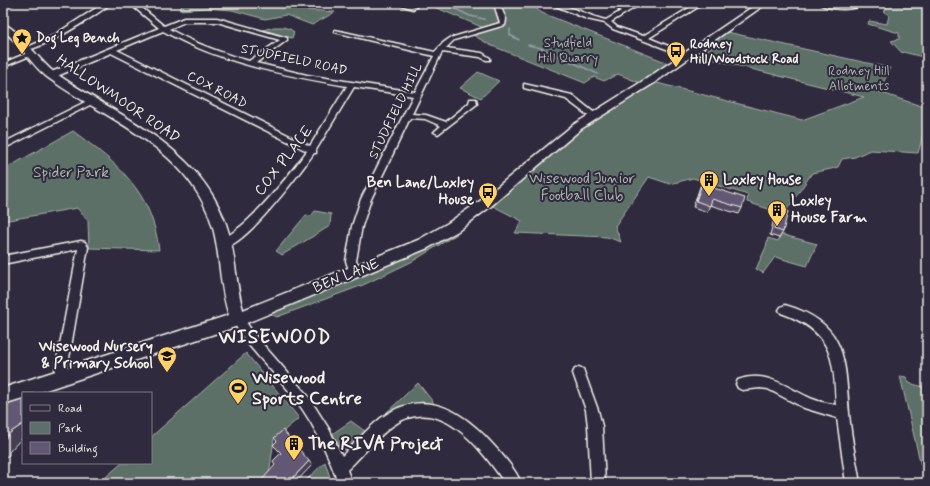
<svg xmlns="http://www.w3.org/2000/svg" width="930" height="486" font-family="Mynerve,sans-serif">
<rect width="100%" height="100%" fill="#2f2a3d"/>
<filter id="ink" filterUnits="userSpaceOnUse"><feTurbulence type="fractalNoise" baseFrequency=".025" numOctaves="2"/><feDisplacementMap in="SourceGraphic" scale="8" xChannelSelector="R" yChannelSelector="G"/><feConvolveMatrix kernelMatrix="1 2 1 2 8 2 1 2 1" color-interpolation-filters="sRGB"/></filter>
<g filter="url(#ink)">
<path fill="#5c6f68" stroke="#a8b0a8" d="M184,3H283L308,10L335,12L312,25L286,15L265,19L232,10L207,8L179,10Z
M425,3H490L497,7L501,22L484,28Z
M510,3H529L542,13L668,63L640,83L618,74L604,81L594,77L585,83L490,45L473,35L506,24L507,22L500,10Z
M889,3H918L927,5V58L903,52L902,53L891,41L899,39V33L868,24L869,21L887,24L889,15L884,12Z
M274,27H283L290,29L294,32L292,38L263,30Z
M727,32L890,68L879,92L927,108V131L924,132L918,153L870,150L855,157L842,159L838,167C829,170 820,171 812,173L784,214L747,202L748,195L693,178L670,184L649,177L615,226L621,242L607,237L515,233L522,221L491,205L569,137L608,110L657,83L802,120L864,97L699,56L713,46L714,43Z
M478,72L499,81L481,98L460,88Z
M73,131C118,164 152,191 159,250L89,248L88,221L77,208L3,221V170Z
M315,211L331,214L330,226L282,255L276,251L306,215L311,216Z
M454,229L457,234L413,261L363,285L277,317L264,311Z
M780,234L817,244L807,266L775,257L763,273L756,269L766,247L768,238L778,241Z
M246,353L299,418L274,439L269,475L262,483H99L122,463H151V437Z
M900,376L906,377L909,383L927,388V483H925Z
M418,383L437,407L401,408L386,413Z
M351,421L366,432L347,450L342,449L332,434Z
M325,462L332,483H303Z"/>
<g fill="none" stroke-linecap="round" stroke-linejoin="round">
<path stroke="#949ea9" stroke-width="1.5" d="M443,3L470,16L484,19
M510,29V35L519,40
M528,45L541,48L598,74"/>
<defs>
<path id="street" d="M3,3H17L3,7Z
M104,3H111C101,13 32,56 23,49L51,37Z
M129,3H136L164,26L184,18H217L287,38V40L256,63L307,75L415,92L434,56L335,32V30L435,52L443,43L450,38L500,23L495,7L500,3H507L501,8L506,19L505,25L454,40L446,48L482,53L490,58V60H486L480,57L442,52L412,114L426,115L446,122L469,103L470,99H476L477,104L438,134L434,132L441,126L425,119L410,118L371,199L362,226L356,261L360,273L359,276H351L346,261L352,226L361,199L413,96L354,87L316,150V153H314C302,170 241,253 221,247L220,244C223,238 242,227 248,220C270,199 289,175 307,151L111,53L55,77H49V73L159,28ZM185,22H217L280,40L249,61C221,53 194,43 169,29ZM163,31C220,63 283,75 347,86L310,146L117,50Z
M396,3H405L416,7L413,9Z
M549,3C565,3 588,16 606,20L621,11L610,3H617L625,9L635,3H642L611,22L617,27L643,36L694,5H698V7L649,38L690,55L685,56L613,29L605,23L587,19Z
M818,3L848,6L865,3C855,12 829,10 818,3Z
M30,52L33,54L32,55L3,67V63Z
M524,84L572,95L597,115L596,117H590L566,99L524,88Z
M89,100H95L96,102L3,149V143Z
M81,241L85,242L88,247L66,376L64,380L60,382L56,380L54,376L78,249L3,264V256Z
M785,305C847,323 845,359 849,413C851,437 856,460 860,483H846L837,418L804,408L768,389L760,388L742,390L738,388L736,384L738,380C764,370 783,385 806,396C815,401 826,403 836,405C834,357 832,331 781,313L779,310L781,307Z
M238,314L242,316L254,334L308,396L329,429L342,456C355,443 367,429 381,418C419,390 454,405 484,435C497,449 514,466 521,483H505C480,448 439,391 391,427C375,439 362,456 347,470L352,483H338C327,450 311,418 289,391C270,367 246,347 232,319L234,316Z
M579,367L583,369L598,410L602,426L605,483H591L588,426L586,410L573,373L575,369Z"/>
<path id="secondary" d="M758,3H767L654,83L581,129L490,207L458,231L428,248L244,324L37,393H23V398L3,404V388L229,315C217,281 222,245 207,211C178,143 103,118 47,77C30,64 21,43 3,31V24C18,28 39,61 54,72C117,117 198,144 226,224C236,252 235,282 243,310L418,240L448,223L480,201L573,125L646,79Z"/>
</defs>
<use href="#street" stroke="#f4f1e8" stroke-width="3"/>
<use href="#secondary" stroke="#f4f1e8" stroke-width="3"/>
<use href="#street" fill="#2f2a3d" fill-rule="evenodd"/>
<use href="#secondary" fill="#2f2a3d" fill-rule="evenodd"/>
</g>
<path fill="#544c65" stroke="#f4f1e8" d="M704,178L714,188L742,208L739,214L710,205L707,212L693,207L701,184Z
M779,208L783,232L779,238L770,235L775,214Z"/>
<path fill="#453e52" stroke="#f4f1e8" d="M23,424V437L9,452V455L3,458V441L11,432Z
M309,461L312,465L295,483H288Z"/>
<path fill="#625875" stroke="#f4f1e8" d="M704,178L716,182L714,188L745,198L742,208L712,199L710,206L696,201Z
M779,208L788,211L783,232L774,229Z
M23,400V424L11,432L3,441V404L5,403L4,406Z
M283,430L309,461L288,483H263L261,481L275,465L273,461L281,453L273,445L277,441L274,438Z"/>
</g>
<defs>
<symbol id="sight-pin" viewBox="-11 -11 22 30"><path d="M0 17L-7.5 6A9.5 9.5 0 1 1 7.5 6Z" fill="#ffd166" stroke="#2f2a3d"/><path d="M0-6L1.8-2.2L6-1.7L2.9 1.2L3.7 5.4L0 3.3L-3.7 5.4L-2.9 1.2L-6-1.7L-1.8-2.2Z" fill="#111"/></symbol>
<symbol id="bus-pin" viewBox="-11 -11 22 30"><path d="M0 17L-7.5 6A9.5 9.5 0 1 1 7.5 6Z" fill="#ffd166" stroke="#2f2a3d"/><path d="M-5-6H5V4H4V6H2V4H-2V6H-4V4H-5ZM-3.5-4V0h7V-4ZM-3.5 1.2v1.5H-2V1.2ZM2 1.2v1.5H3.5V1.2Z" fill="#111"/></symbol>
<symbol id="building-pin" viewBox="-11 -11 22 30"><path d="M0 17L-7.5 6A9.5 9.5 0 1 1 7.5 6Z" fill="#ffd166" stroke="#2f2a3d"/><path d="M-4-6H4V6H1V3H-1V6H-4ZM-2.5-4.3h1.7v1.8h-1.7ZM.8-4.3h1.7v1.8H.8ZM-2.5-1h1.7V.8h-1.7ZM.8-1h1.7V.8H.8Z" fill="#111"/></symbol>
<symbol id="school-pin" viewBox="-11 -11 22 30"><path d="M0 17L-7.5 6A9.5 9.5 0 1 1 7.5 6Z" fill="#ffd166" stroke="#2f2a3d"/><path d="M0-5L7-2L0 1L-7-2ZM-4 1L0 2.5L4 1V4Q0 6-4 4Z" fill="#111"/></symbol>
<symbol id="stadium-pin" viewBox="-11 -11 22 30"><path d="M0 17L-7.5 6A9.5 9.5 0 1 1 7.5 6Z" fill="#ffd166" stroke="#2f2a3d"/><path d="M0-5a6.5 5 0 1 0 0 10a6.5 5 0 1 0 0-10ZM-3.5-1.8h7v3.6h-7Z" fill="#111"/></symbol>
</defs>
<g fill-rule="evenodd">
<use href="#sight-pin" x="11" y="27" width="22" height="30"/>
<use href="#bus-pin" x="665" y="40" width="22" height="30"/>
<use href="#building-pin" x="698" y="169" width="22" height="30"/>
<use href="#bus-pin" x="477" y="181" width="22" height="30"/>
<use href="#building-pin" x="766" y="199" width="22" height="30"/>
<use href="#school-pin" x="156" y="345" width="22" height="30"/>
<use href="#stadium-pin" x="227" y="377" width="22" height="30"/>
<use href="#building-pin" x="283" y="433" width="22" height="30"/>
</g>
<g text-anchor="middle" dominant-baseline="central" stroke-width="4" stroke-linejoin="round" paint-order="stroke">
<g font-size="13" font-weight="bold" fill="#f4f1e8" stroke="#2f2a3d" text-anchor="start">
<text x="36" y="38">Dog Leg Bench</text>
<text x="690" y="44">Rodney<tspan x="690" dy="15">Hill/Woodstock Road</tspan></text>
</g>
<g font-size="13" fill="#b0b6ae" stroke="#2f2a3d">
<text x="568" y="43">Studfield<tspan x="568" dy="15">Hill Quarry</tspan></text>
<text x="859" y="71">Rodney Hill<tspan x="859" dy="15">Allotments</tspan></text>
</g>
<g font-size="13" fill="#f4f1e8" stroke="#2f2a3d">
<text transform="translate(294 60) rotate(12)">STUDFIELD ROAD</text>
<text transform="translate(217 90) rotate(27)">COX ROAD</text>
<text transform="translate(396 111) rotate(-64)">STUDFIELD HILL</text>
</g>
<g font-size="15" fill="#f4f1e8" stroke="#2f2a3d">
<text transform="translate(118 99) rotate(34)">HALLOWMOOR ROAD</text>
<text transform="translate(284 161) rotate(-52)">COX PLACE</text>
<text transform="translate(346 276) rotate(-22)">BEN LANE</text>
</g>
<g font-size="15" fill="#b0b6ae" stroke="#2f2a3d">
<text x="71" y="173">Spider Park</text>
<text x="582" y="179">Wisewood Junior<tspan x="582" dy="17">Football Club</tspan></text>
</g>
<g font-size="15" font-weight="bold" fill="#f4f1e8" stroke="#2f2a3d" text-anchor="start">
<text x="723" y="180">Loxley House</text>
<text x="474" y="183" text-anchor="end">Ben Lane/Loxley<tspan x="474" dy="17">House</tspan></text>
<text x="791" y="201">Loxley<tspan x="791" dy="17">House Farm</tspan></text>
<text x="153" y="347" text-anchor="end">Wisewood Nursery<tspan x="153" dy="17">&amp; Primary School</tspan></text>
</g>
<g font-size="18" font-weight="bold" fill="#f4f1e8" stroke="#2f2a3d" text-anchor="start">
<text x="252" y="378">Wisewood<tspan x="252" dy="21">Sports Centre</tspan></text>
<text x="308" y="444">The RIVA Project</text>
</g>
<g font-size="19" font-weight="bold" letter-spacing="1" fill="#f4f1e8" stroke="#2f2a3d">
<text x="275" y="337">WISEWOOD</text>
</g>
</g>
<rect width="930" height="486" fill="none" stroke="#2f2a3d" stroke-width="16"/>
<rect x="8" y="8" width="914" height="470" fill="none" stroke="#f4f1e8" stroke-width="1.5" filter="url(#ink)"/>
<rect x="22" y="392" width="130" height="72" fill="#2f2a3d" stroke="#7e7a81"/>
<rect x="30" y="405" width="20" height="6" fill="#2f2a3d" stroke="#7e7a81"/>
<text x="58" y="412" font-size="12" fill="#f4f1e8">Road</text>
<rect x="30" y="422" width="20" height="12" fill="#5c6f68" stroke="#7e7a81"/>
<text x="58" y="432" font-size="12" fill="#f4f1e8">Park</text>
<rect x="30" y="442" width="20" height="12" fill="#625875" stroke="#7e7a81"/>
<text x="58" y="452" font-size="12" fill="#f4f1e8">Building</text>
</svg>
